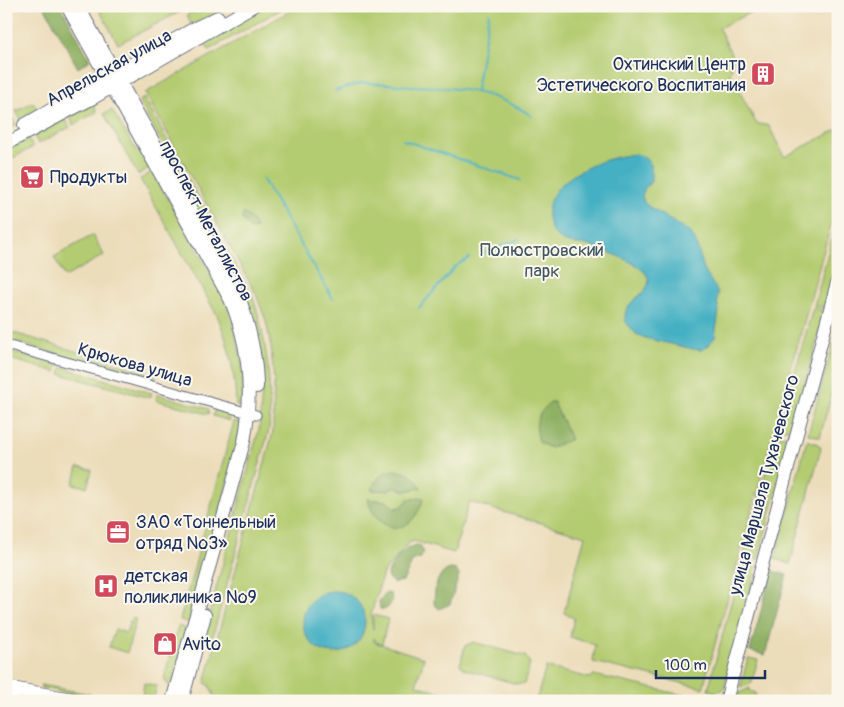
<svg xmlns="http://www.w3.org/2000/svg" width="844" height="707" font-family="Pangolin,sans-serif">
<rect width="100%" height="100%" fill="#fbf7ec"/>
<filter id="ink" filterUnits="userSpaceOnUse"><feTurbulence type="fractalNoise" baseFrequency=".02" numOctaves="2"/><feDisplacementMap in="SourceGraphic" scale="10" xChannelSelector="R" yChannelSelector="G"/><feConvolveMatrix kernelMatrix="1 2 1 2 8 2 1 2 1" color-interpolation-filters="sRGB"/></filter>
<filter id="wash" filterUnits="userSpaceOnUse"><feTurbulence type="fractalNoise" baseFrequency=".0096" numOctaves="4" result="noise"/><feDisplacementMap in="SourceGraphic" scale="20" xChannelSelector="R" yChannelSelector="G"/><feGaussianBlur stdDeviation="1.12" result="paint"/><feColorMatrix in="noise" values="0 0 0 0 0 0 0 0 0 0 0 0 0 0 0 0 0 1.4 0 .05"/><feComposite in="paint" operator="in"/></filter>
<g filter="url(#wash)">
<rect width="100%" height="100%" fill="#ecddba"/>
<path fill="#b4cc71" stroke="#687e68" d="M97,6H191L118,44Z
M203,6H228L203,21L191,24L187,15Z
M261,6H287L209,50L203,41L216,32Z
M299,6H763L719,28L734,60L730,73L756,123L769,126L784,157L838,129V199L703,688L593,662L595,645L570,637L574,618L564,613L585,536L469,502L454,553L414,541L409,543L383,573L371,615L373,630V615L388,619L382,644L376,642L374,638V642L424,658L416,685L472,701H217L209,685L205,683L273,432L274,382L271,347L266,321L256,294L145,93Z
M144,98L252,295C267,339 272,384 269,430L211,643L202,641L259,429L263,378L261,357L176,174V168L139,101Z
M33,102L37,109L22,121L16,111Z
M93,104L97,112L73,125L70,116Z
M112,110L138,153L141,152L149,168L138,175L104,114Z
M10,114L16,125L6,130V116Z
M65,119L70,127L38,144L33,133Z
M28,139L33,147L6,162V148Z
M152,172L227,300L242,361L244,405L242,406H236C235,375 230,347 218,317L140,179Z
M838,215V262L825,308L814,306Z
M93,235L104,255L65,277L54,257Z
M813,308L825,311L793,430L779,428Z
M838,327V370L820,437L808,434Z
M11,332L156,375L155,383L9,340Z
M6,350L58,365L56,372L6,358Z
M62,367L152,393L150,398L60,374Z
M157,394L209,409L208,414L156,400Z
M214,410L231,415L230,421L213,416Z
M234,421L243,423L190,623L180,620Z
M776,434L791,437L758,560L744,552Z
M807,440L818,444L821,448L790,564L775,559Z
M78,467L92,470L87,487L73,484Z
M743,557L757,565L724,689L717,692L708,690Z
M131,618L136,619L127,653L109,647L115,629L126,633Z
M178,626L188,629L171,686L168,685L164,678Z
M473,642L525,656L530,663L524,684H517L464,669L460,665L465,646Z
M748,658L758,660L751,684L740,688Z
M546,667L590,678L594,675L700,699V701H536Z
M144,683L157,686L154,697L142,696Z
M41,685L90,694L89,697L41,688Z
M750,688V691L756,693L753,701H737L739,693Z"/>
<path fill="#8fb063" stroke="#557060" d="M44,6H61L90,60L78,68Z
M243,214C249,214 253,222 256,228L253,230L248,227L242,219Z
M553,401L571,439L551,448L540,443C533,425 536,413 553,401Z
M394,470C408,472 416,476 421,488L406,491L395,487L387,491L371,490C376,479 382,472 394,470Z
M424,498C421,506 417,516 410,522C391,538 372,518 368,499L387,501L394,508C402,508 404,505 408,499Z
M416,545L421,546L423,554L420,559L413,560L403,581L393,583L387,577C390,565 403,548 416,545Z
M451,569L456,570L459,575L450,604L439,609L434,604C435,590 435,573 451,569Z
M772,571L787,575L765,655L750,651Z
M386,593L391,594C393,601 391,605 386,609H380L379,601Z"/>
<path fill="#44b0c3" stroke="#307090" d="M636,154L644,157L651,164V182L645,188L642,196L645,204L690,233L695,240L705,272L718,292L717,302L719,311L715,337L708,346L701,350L693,349L645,338L636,334L625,321C625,316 625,311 628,307C634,297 656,288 646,274C638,262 600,248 585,245C578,244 569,244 563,241C559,239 554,234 552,231C530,183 601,157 636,154Z
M303 622a31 31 0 1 1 62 0a31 31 0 1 1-62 0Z"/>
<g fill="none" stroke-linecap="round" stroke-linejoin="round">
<path stroke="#44b0c3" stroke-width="2" d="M335,91C344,88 355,84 365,83C380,83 396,85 411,86C458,88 491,89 532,116
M476,91L489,13
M403,140L520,180
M262,178L333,299
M484,253L519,239
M419,308L456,266L469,258"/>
</g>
</g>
<g filter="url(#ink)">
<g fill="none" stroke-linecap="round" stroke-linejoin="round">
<defs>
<path id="street" d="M6,345L256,415"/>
<path id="secondary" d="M67,6L230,299C249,344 253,394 244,442L172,701
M78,6L239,296C249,325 257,355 257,387
M24,125L193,29L218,17
M6,144L93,98L253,6
M182,701L205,615
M726,701L838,279"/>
<path id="primary" d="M6,688L77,701
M6,699L15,701"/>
</defs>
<use href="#street" stroke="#646c7e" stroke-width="11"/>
<use href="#secondary" stroke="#646c7e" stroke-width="14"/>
<use href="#primary" stroke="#646c7e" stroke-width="16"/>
<use href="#street" stroke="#fff" stroke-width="9"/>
<use href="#secondary" stroke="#fff" stroke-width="12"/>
<use href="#primary" stroke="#fff" stroke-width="14"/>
</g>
</g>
<defs>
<symbol id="building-square" viewBox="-11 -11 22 22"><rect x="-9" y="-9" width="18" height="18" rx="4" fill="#d1495b" stroke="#fbf7ec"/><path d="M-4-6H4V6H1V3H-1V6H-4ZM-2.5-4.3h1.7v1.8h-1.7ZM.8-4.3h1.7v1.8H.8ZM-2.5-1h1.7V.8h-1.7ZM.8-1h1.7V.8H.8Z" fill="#fff"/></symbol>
<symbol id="supermarket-square" viewBox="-11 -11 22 22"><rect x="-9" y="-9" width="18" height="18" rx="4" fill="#d1495b" stroke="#fbf7ec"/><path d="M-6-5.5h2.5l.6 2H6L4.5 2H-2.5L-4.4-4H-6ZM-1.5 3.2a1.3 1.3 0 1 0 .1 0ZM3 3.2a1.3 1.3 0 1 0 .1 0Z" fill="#fff"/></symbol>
<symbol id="office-square" viewBox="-11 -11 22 22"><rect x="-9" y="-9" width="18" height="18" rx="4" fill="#d1495b" stroke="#fbf7ec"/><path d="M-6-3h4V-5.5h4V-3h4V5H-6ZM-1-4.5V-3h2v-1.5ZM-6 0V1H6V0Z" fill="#fff"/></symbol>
<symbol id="hospital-square" viewBox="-11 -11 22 22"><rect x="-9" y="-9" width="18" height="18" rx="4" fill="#d1495b" stroke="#fbf7ec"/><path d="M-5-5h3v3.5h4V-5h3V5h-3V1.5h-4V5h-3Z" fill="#fff"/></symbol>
<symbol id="shop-square" viewBox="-11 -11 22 22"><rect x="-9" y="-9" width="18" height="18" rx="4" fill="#d1495b" stroke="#fbf7ec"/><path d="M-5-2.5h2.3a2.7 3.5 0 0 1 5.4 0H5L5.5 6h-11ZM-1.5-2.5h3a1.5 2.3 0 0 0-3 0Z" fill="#fff"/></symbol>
</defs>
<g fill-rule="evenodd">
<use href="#building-square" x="749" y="60" width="28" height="28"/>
<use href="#supermarket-square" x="18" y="163" width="28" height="28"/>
<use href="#office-square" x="104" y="518" width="28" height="28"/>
<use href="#hospital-square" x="92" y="572" width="28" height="28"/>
<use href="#shop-square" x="151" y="630" width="28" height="28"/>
</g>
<g text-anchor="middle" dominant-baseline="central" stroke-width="4" stroke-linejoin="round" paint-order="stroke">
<g font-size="18" fill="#1b2f5e" stroke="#fbf7ec" text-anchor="start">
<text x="746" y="64" text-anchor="end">Охтинский Центр<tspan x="746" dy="21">Эстетического Воспитания</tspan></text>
<text x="50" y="177">Продукты</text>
<text x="136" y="522">ЗАО «Тоннельный<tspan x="136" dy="21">отряд №3»</tspan></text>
<text x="124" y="576">детская<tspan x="124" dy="21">поликлиника №9</tspan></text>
<text x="182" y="644">Avito</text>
</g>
<g font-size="18" fill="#1b2f5e" stroke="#fbf7ec">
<text transform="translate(109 68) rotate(-29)">Апрельская улица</text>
<text transform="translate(206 221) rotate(62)">проспект Металлистов</text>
<text transform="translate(135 365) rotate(16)">Крюкова улица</text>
<text transform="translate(764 485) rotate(-75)">улица Маршала Тухачевского</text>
</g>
<g font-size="18" fill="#415663" stroke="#fbf7ec">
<text x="542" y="250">Полюстровский<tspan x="542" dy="21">парк</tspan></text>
</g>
</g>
<rect width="844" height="707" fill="none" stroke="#fbf7ec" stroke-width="25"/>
<path d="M656 670v8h109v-8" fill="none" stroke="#1b2f5e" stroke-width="2.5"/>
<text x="664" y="670" font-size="15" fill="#1b2f5e" stroke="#fbf7ec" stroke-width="4" paint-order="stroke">100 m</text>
</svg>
